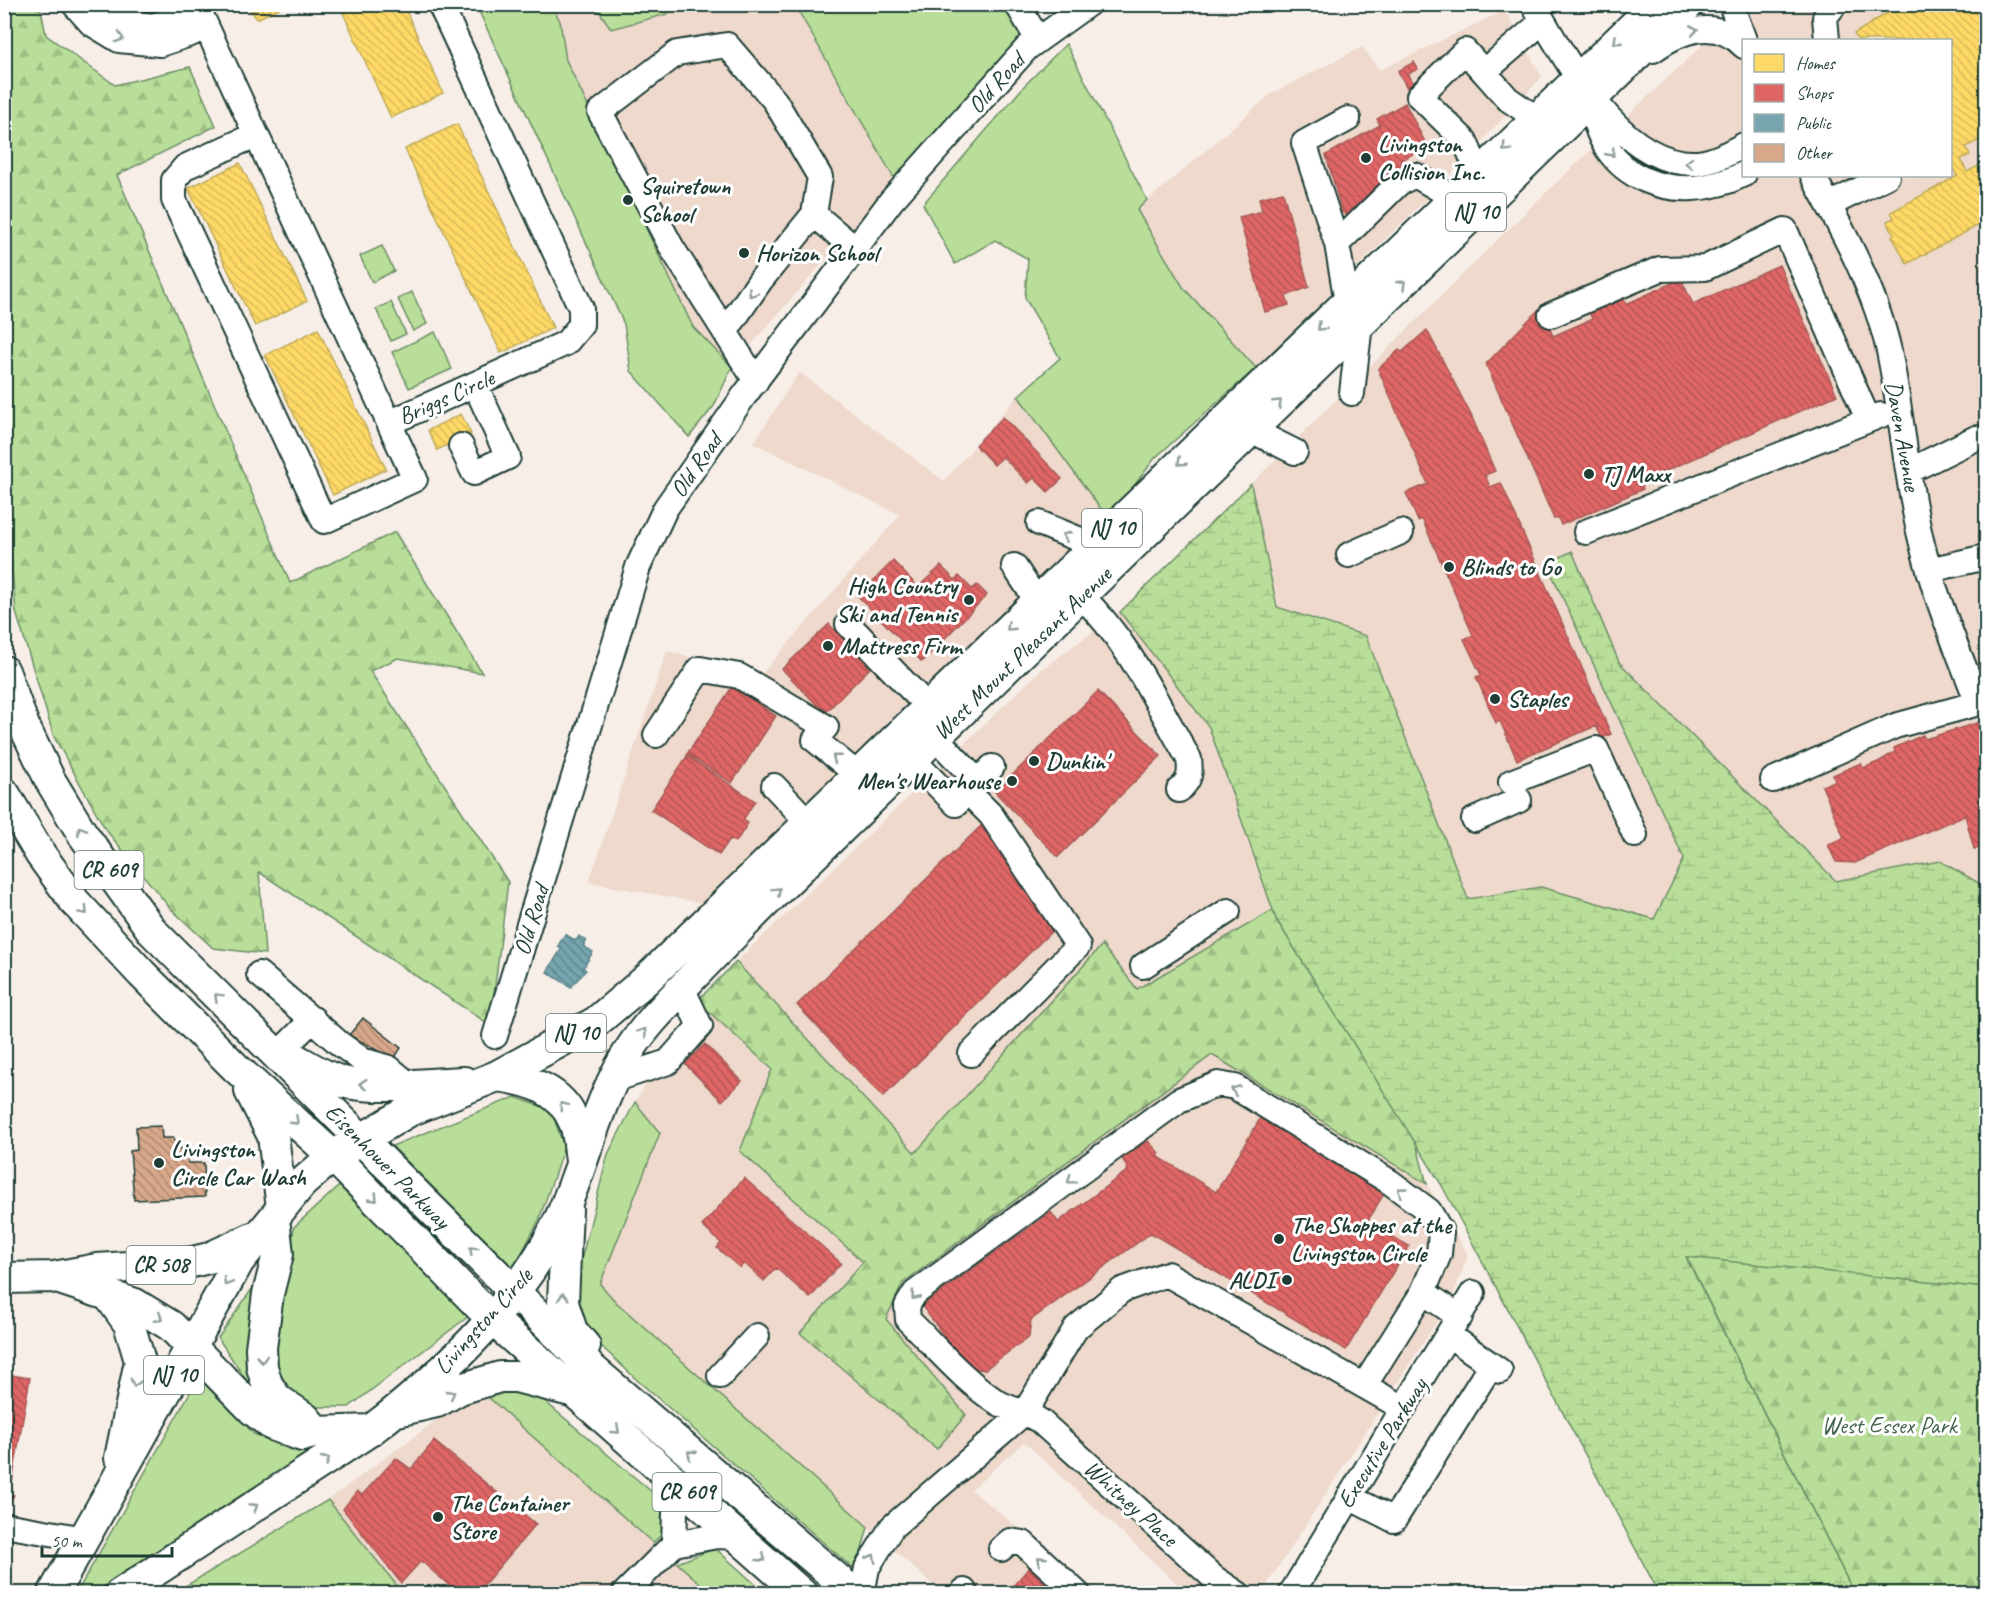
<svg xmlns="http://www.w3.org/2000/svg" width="1991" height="1598" font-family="Caveat,sans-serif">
<defs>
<pattern id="forest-firs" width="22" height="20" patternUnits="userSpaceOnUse" patternTransform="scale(1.5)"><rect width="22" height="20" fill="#b8de99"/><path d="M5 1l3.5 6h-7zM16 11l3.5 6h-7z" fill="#9ebf84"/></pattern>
<pattern id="wetland-marsh" width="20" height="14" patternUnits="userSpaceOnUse" patternTransform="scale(1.5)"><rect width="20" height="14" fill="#b8de99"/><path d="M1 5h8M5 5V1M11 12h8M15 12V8" fill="none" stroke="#9ebf84"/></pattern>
<pattern id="homes-back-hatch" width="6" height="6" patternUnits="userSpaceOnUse" patternTransform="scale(1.5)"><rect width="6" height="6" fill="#ffd966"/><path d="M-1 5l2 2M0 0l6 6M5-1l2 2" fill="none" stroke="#dabb59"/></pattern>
<pattern id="shops-back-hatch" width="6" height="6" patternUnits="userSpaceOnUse" patternTransform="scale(1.5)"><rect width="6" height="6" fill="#e06666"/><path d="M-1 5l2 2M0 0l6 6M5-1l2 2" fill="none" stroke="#b55555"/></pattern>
<pattern id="public-back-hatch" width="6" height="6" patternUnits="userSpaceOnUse" patternTransform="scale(1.5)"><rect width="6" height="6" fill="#76a5af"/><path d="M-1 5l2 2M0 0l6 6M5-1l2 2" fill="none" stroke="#60888f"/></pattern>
<pattern id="building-back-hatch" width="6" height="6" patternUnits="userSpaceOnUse" patternTransform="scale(1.5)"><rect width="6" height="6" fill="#d8a88b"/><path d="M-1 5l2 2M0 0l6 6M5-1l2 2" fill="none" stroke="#af8a72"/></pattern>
</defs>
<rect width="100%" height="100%" fill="#f7eee8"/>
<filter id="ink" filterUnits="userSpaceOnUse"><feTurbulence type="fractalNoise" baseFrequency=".0167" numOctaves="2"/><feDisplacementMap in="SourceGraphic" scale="12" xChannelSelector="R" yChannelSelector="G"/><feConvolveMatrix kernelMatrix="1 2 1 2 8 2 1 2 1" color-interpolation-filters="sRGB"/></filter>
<g filter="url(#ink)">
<path fill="#eed9cc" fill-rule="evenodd" d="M551,5H795L895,180L732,367L693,327L566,60L560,21Z
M1745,5H1986V885H1982L1940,861L1837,881L1619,662L1572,551L1547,564L1684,858L1654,919L1541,887L1468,899L1366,636L1277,607L1251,484L1535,203ZM1744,40H1950V176H1744Z
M1505,10L1542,77L1437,188L1256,368L1183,287L1137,210L1271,94L1362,47L1380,70Z
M799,372L944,481L1018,396L1106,516L712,905L589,882L667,651L761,675L900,515L754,443Z
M1120,612L1209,727L1273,910L1136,989L1102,945L915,1153L736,962L1041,670Z
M697,1001L772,1070L741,1151L863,1262L800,1334L966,1415L885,1319L903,1283L1212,1055L1427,1184L1468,1255L1452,1298L1261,1594L1187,1593L1024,1442L971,1490L1100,1593H942L616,1302L600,1284L660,1134L635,1102Z
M479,1389L711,1593H403L328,1500Z"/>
<path fill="#b8de99" stroke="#6c8e66" stroke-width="1.5" d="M476,5H551L560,21L566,60L693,327L732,367L714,406L689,437L631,371L624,324Z
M595,5H679L667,14L611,29Z
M795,5H1006L1025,38L895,180Z
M1066,44L1147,200L1137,210L1183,287L1256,368L1155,458L1125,498L1106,516L1018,396L1060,358L1025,298L1028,259L995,240L955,264L923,204L1025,85Z
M382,246L394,271L372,282L360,256Z
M412,292L427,324L413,331L398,299Z
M391,302L406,334L391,341L376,309Z
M435,332L452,369L409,388L392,352Z
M515,1097L551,1110L564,1147L539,1220L513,1269L392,1146Z
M635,1102L660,1133L600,1284L616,1302L868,1527L856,1571L637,1380L579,1325L574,1288L608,1154Z
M339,1186L469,1316L349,1407H307L272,1372L294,1227Z
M259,1279L256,1395L218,1338Z
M200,1375L254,1434L309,1453L94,1593L76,1594Z
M479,1389L536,1394L665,1503L666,1530L653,1543Z
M328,1500L403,1593H366L362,1589L351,1594L174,1593Z
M716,1548V1549L765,1593H711L677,1563Z"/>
<path fill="url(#forest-firs)" stroke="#6c8e66" stroke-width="1.5" d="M4,5H40L46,35L115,85L190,67L216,126L117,175L290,583L395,532L482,673L398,658L370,671L508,882L490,1025L259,872L265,954L213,948L170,908L106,830L54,737L16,612L5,495Z
M1273,910L1276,919L1416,1143L1427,1184L1212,1055L903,1283L886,1319L966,1415L937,1449L800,1333L863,1262L740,1151L772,1069L697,1001L736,962L915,1153L1102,945L1137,989Z
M1686,1256L1986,1288V1593H1854Z"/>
<path fill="url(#wetland-marsh)" stroke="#6c8e66" stroke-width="1.5" d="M1251,484L1277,607L1366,636L1468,899L1541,887L1654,919L1684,859L1547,564L1572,551L1619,662L1836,881L1940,861L1982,885H1986V1288L1686,1257L1854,1593H1659L1441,1184L1276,919L1209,727L1120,612Z"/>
<path fill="url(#homes-back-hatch)" stroke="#bcaa57" stroke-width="1.5" d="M246,4H287L257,19Z
M339,4H403L443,93L391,118Z
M1901,4H1986V144L1983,138L1966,147L1970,155L1961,159L1967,172L1984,163L1986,167V221L1907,264L1892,236L1894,234L1887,221L1894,218L1891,212L1957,176L1953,168L1950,170V40H1858L1854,34Z
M457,124L553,328L501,353L405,149Z
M240,163L307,301L255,326L188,188Z
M318,329L386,469L333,495L265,355Z
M461,414L471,434L437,450L428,430Z"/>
<path fill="url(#shops-back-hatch)" stroke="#a65a57" stroke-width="1.5" d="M1414,62L1418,69L1408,74L1414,85L1407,88L1398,71Z
M1405,103L1427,146L1400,161L1403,166L1356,215H1346L1342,212L1326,155L1380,125L1377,119Z
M1283,192L1309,287L1286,296L1289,305L1265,312L1239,217L1262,211L1259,198Z
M1779,265L1837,395L1641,482L1643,489L1561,525L1558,518L1554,519L1486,364L1541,307L1553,336L1592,319L1588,310L1622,296L1626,304L1681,279L1693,304Z
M1427,330L1471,415L1495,471L1485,475L1490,487L1501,483L1611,734L1602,738L1596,726L1517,760L1500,721L1496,723L1476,677L1481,675L1464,639L1473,635L1422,519L1418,521L1406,493L1428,484L1378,369L1399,350L1402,352Z
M1003,417L1062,479L1048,492L1034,478L1028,483L1003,457L994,465L975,445Z
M893,561L918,587L941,566L955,580L959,576L972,589L977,585L987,595L922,662L858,596Z
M829,624L870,668L827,711L816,704L782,669Z
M732,687L776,716L732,783L687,754Z
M1098,691L1161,756L1058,857L995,792Z
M1986,720V846L1974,849L1965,815L1855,863L1836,862L1828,845L1844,838L1822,786L1835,781L1833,775L1861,763L1863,768L1878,762L1895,752L1894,748L1923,735L1925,739Z
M687,756L755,801L743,820L748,823L736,842L730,839L719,855L651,810Z
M983,824L1055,928L883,1097L797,1005Z
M705,1044L742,1081L722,1101L685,1064Z
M1261,1117L1385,1192L1367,1222L1409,1246L1346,1350L1151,1233L1031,1320L1029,1337L984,1370L967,1367L922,1306L1051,1212L1058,1222L1128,1170L1122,1158L1148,1141L1159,1153L1157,1156L1216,1192Z
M744,1178L841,1263L810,1298L776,1268L764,1281L744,1263L740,1268L717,1248L721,1243L702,1226Z
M4,1374L30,1378L10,1494L14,1495L4,1510Z
M434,1441L536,1524L476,1594H459L421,1561L401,1583L343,1509L357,1491L362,1495L396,1458L411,1469Z
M1033,1563L1065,1594H1006Z"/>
<path fill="url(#public-back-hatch)" stroke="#5c868a" stroke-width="1.5" d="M565,934L576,941L579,936L586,941L583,946L593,952L583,968L586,970L571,987L547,972L562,948L558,946Z"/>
<path fill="url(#building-back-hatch)" stroke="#1f3d34" stroke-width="1.5" d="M363,1018L401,1048L394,1059L349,1035Z
M161,1126L162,1138H174L175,1149L187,1148L188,1163H204L205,1197L134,1200L130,1151L137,1150L136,1127Z"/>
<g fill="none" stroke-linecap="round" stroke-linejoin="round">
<defs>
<path id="minor" d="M74,4L91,23L119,40L160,44L193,33L203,21
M98,4L125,21L153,26L185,14L203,21
M196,4L389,423L566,343L581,325V308L440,4
M1017,4L1038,40
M1533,4C1567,60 1620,167 1697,163C1713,162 1729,153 1744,145
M1731,4L1744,40
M1827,40L1825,17L1835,4
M1653,50C1681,30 1715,17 1744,46
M1592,99C1596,180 1677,208 1744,174
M1536,118L1508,99L1484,72L1543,21
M1348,119L1304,143L1337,244L1399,183L1415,175L1455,198
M255,135L185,167L174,180V200L324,521L415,479L389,423
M1479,175L1465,141L1419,96L1465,51L1484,72
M1813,176C1843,231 1875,289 1889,351C1902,413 1906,478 1921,540C1934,596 1958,650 1978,703
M1829,205L1887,176
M1337,244L1347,302
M1551,315L1660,269L1705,268L1785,230L1868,419
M725,332L760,281L814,214
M756,381L672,248L600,112L677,53L727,45L775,101L820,177L814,214L855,249
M1352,393L1360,324
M1251,430L1295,452
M461,446L474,473L508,457L475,384
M1909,471L1976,438
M1039,523L1095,546
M1586,532L1881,415
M1349,555L1401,532
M1014,566L1037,601
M1929,570L1986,557
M1081,596C1128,640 1157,704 1189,759C1191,774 1190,780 1179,790
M848,624L928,707
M656,735L700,669L739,676L826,727L815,740L858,775
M935,737L978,782
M912,759L956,804
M1773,780L1895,726L1986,701
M1511,782L1596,749L1635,835
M774,786L808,822
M1474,820L1519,800
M1143,966L1228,911
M259,974L340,1044L362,1060L389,1068L408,1084
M495,1036L638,567L665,509L744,396L891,201L1027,48L1088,4
M281,1051L313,1019
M971,1054L1078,946L991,815L968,792L992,767
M613,1080L668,1062L700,1026L682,988
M1423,1292L1460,1317
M1449,1335L1500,1371
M720,1376L757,1336
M1349,1497L1394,1520L1491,1365
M4,1525L85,1539
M674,1544L676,1482
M1001,1549L1010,1541L1023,1543L1078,1594
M964,1591L966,1594
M624,1594L674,1544L717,1536L738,1537
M862,1594L867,1568L892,1527L1025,1412L1076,1328L1122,1290L1167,1274L1403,1408
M1238,1594L1214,1578L1040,1421C1026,1412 1011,1410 997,1402C964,1381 936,1347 908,1320L907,1306L915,1293L1179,1100L1218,1084L1235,1087L1390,1182L1429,1211L1441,1232L1439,1254L1423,1292L1364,1386
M1291,1594L1473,1293"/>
<path id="major" d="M4,671L24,726L50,780L82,833L153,932L592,1369L855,1594
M4,793L41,855L75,902L142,974L236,1068L333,1156L492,1319L802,1594
M290,1056C309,1066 327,1079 348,1083C385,1090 427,1083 464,1082
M497,1076C529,1080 561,1089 574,1122C579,1133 579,1148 581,1160
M250,1091L273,1136L282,1208
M567,1209L563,1303L572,1331L585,1346
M274,1218L278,1254L268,1294L261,1348L262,1367L267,1384L277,1399L305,1418L317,1432
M54,1277L135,1304L171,1326L253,1410L272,1425L302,1436L317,1432L371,1430
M4,1278L54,1277L97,1269L188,1263L209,1258L257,1236
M107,1293L129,1324L140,1361L120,1458
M398,1411L437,1402L460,1389L500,1377H516L567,1390
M53,1594L239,1261L301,1184L333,1156L409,1111L497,1076L596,1022L647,979L1656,4
M120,1594L371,1430C446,1373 532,1291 567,1202C588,1151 600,1095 631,1048C646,1025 665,1006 684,986C714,954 745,923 776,892L1689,4"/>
</defs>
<use href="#minor" stroke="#1f3d34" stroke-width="28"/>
<use href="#major" stroke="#1f3d34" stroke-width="34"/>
<use href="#minor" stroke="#fff" stroke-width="24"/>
<use href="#major" stroke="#fff" stroke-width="30"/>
</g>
<defs><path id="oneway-chevron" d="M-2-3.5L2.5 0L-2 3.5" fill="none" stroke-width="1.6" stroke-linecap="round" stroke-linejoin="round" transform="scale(1.5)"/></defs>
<g stroke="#8f9e9a">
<use href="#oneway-chevron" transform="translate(1694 30) rotate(-10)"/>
<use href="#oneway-chevron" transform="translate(120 38) rotate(18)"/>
<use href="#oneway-chevron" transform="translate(1617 41) rotate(137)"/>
<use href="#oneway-chevron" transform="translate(1506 148) rotate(135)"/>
<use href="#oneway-chevron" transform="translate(1611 153) rotate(51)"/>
<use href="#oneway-chevron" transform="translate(1689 163) rotate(-178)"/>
<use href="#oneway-chevron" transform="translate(1402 284) rotate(-44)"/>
<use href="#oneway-chevron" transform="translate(752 293) rotate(125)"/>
<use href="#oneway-chevron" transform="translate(1321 327) rotate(136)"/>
<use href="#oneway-chevron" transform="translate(1278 403) rotate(-44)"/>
<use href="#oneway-chevron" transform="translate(1181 462) rotate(136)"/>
<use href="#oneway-chevron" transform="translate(1066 536) rotate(-158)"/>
<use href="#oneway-chevron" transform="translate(1010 627) rotate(136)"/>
<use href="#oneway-chevron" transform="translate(836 758) rotate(-141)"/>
<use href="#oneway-chevron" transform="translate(81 830) rotate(-123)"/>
<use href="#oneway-chevron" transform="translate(777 891) rotate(-45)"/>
<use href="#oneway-chevron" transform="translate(84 911) rotate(47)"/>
<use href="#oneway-chevron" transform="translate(218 997) rotate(-135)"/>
<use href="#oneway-chevron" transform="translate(643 1032) rotate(-54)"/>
<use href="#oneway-chevron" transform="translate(363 1084) rotate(-176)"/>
<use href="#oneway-chevron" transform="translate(1235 1090) rotate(-158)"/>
<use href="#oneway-chevron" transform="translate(563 1106) rotate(-130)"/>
<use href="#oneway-chevron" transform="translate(295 1121) rotate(43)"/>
<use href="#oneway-chevron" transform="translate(1071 1180) rotate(143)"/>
<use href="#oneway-chevron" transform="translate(1401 1191) rotate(-144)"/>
<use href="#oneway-chevron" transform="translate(374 1198) rotate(46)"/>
<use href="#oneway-chevron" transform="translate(473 1250) rotate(-135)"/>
<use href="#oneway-chevron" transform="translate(227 1282) rotate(120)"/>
<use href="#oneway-chevron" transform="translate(915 1296) rotate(130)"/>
<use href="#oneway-chevron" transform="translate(563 1297) rotate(-96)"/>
<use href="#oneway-chevron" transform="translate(159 1318) rotate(32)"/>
<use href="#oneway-chevron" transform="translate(262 1359) rotate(86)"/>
<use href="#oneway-chevron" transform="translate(135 1383) rotate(106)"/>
<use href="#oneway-chevron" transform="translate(451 1394) rotate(-30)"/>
<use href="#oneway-chevron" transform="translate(616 1430) rotate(41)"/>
<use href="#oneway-chevron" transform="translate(691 1454) rotate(-139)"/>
<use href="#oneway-chevron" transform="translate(326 1460) rotate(-33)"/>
<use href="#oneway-chevron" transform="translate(254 1507) rotate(-33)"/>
<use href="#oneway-chevron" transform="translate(762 1558) rotate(41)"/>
<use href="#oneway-chevron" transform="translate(872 1558) rotate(-62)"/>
<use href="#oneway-chevron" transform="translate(1041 1560) rotate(-137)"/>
</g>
</g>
<g fill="#1f3d34" stroke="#fff" stroke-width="2">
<circle cx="1366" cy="158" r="6"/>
<circle cx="628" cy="200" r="6"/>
<circle cx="744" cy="253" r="6"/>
<circle cx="1589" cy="474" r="6"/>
<circle cx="1449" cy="567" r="6"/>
<circle cx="969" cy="600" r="6"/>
<circle cx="828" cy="646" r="6"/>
<circle cx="1495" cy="699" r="6"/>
<circle cx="1034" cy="761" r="6"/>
<circle cx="1012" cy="781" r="6"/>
<circle cx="159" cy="1163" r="6"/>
<circle cx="1279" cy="1239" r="6"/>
<circle cx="1287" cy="1280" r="6"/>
<circle cx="438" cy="1517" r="6"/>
</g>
<g text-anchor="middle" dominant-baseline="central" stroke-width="6" stroke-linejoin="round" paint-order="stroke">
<g fill="#fff" stroke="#627771" stroke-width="1.5">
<rect x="1446" y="193" width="60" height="38" rx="4.5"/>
<rect x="1082" y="509" width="60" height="38" rx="4.5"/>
<rect x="74.5" y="851" width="69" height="38" rx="4.5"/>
<rect x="546" y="1014" width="60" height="38" rx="4.5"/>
<rect x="126.5" y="1246" width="69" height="38" rx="4.5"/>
<rect x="144" y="1356" width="60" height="38" rx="4.5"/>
<rect x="652.5" y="1473" width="69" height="38" rx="4.5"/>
</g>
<g font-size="22" font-weight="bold" fill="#1f3d34">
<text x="1476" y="212">NJ 10</text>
<text x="1112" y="528">NJ 10</text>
<text x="109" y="870">CR 609</text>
<text x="576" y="1033">NJ 10</text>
<text x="161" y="1265">CR 508</text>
<text x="174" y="1375">NJ 10</text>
<text x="687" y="1492">CR 609</text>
</g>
<g font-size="24" fill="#1f3d34" stroke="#fff">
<text transform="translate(996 83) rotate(-48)">Old Road</text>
<text transform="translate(446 397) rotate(-24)">Briggs Circle</text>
<text transform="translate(1903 436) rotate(80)">Daven Avenue</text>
<text transform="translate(696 465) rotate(-55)">Old Road</text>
<text transform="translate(1022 653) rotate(-44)">West Mount Pleasant Avenue</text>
<text transform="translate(531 920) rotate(-73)">Old Road</text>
<text transform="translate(388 1166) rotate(45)">Eisenhower Parkway</text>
<text transform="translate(483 1321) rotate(-48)">Livingston Circle</text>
<text transform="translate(1382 1443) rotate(-58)">Executive Parkway</text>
<text transform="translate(1131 1503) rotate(42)">Whitney Place</text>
</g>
<g font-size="24" font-weight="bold" fill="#1f3d34" stroke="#fff" text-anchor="start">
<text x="1378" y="144">Livingston<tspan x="1378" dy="28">Collision Inc.</tspan></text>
<text x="640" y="186">Squiretown<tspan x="640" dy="28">School</tspan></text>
<text x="756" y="253">Horizon School</text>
<text x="1601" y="474">TJ Maxx</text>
<text x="1461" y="567">Blinds to Go</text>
<text x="957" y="586" text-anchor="end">High Country<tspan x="957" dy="28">Ski and Tennis</tspan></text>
<text x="840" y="646">Mattress Firm</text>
<text x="1507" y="699">Staples</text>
<text x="1046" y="761">Dunkin'</text>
<text x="1000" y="781" text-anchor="end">Men's Wearhouse</text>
<text x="171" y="1149">Livingston<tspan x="171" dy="28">Circle Car Wash</tspan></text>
<text x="1291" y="1225">The Shoppes at the<tspan x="1291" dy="28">Livingston Circle</tspan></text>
<text x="1275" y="1280" text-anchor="end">ALDI</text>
<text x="450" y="1503">The Container<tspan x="450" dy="28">Store</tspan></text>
</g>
<g font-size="24" fill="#45654d" stroke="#fff">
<text x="1889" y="1425">West Essex Park</text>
</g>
</g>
<rect width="1991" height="1598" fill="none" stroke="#fff" stroke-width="24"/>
<rect x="12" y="12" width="1967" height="1574" fill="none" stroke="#1f3d34" stroke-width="2" filter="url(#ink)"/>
<rect x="1742" y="39" width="210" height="138" fill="#ffffff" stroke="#a5b1ae" stroke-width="1.5"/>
<rect x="1754" y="54" width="30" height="18" fill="#ffd966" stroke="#a5b1ae" stroke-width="1.5"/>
<text x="1796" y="69" font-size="18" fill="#1f3d34">Homes</text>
<rect x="1754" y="84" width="30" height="18" fill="#e06666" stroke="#a5b1ae" stroke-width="1.5"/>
<text x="1796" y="99" font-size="18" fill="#1f3d34">Shops</text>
<rect x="1754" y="114" width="30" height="18" fill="#76a5af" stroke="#a5b1ae" stroke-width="1.5"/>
<text x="1796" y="129" font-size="18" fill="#1f3d34">Public</text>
<rect x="1754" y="144" width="30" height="18" fill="#d8a88b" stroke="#a5b1ae" stroke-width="1.5"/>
<text x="1796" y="159" font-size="18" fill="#1f3d34">Other</text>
<path d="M42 1547v9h130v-9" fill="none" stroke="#1f3d34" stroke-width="3"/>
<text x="51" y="1547" font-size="18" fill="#1f3d34" stroke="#ffffff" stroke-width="4.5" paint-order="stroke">50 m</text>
</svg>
